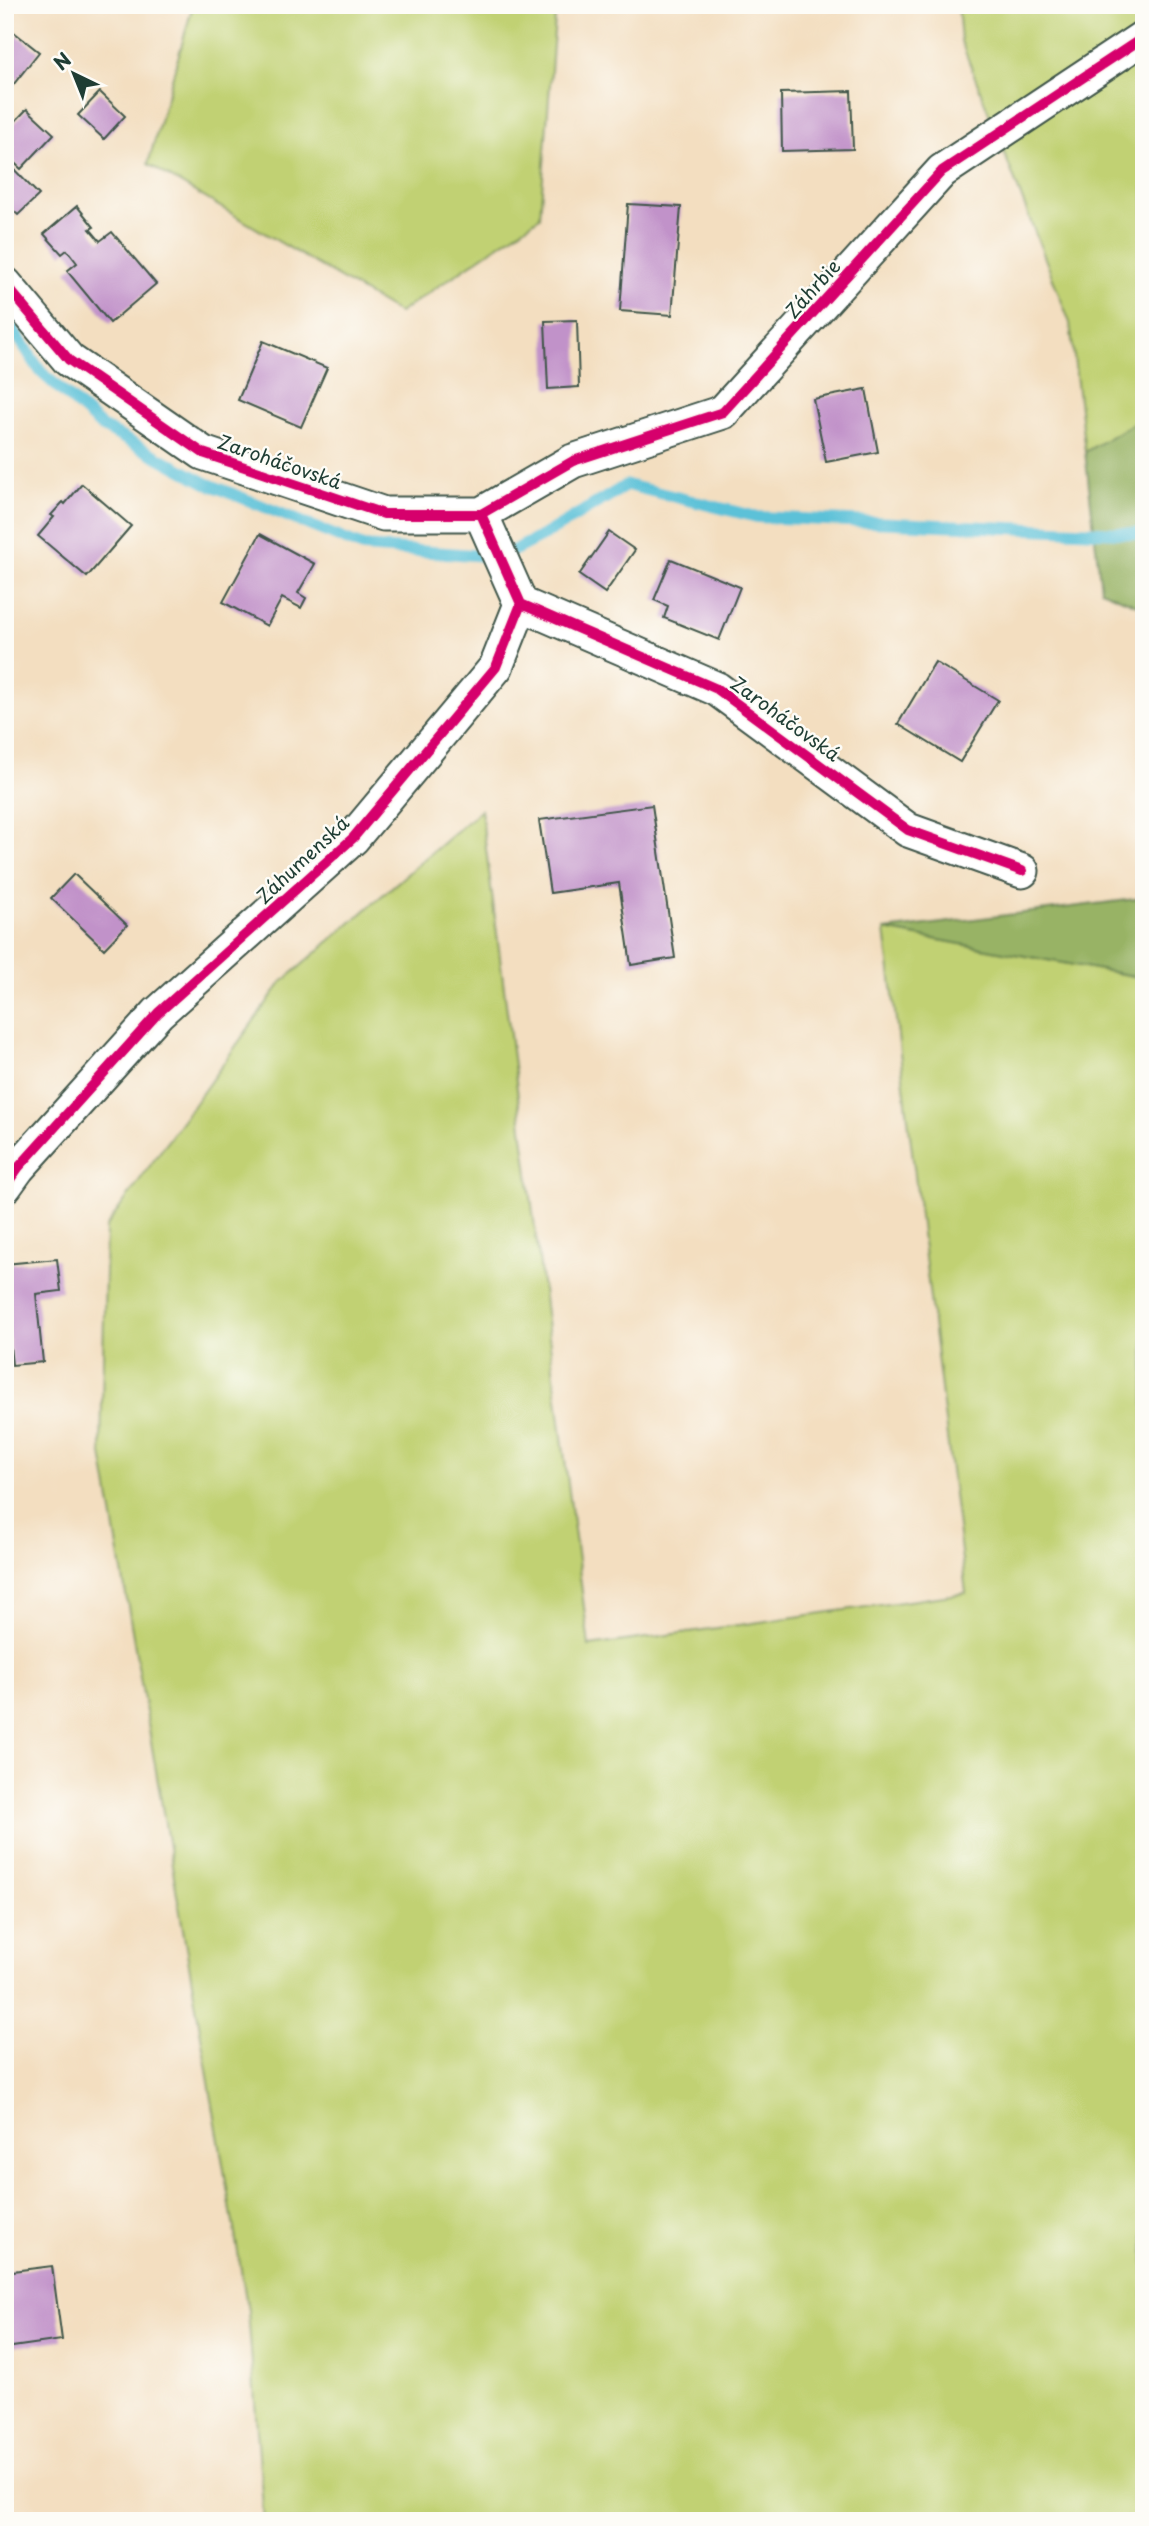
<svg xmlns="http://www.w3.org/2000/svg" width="1149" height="2526" font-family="'Playpen Sans',sans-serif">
<rect width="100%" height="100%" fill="#fdfcf7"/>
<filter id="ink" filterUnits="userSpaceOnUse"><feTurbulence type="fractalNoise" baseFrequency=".0143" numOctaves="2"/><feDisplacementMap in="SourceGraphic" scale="14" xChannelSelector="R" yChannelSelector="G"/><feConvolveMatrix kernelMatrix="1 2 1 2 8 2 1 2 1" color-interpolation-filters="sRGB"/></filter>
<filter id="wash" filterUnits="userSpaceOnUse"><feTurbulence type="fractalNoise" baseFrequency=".00686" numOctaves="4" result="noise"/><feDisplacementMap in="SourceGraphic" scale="28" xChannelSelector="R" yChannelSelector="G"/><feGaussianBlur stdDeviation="1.57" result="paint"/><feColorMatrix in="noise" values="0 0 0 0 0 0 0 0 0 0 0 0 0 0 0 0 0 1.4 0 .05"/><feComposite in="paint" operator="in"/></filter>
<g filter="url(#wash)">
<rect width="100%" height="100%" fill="#f3dec0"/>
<path fill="#c1d173" stroke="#708754" stroke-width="2" d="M193,5H556L540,217L399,313L148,164Z
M958,5H1144V417L1085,452L1070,323L961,41Z
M481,810L589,1646L966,1593L885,930L1144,978V2521H264L248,2311L101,1448L106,1227L281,983Z"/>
<path fill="#98b365" stroke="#5c784c" stroke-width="2" d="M1144,417V608L1101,590L1085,452Z
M1144,898V978L885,930Z"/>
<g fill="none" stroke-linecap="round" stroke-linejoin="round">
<path stroke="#5bc1d8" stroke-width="12" d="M5,317L41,372L101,426L206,483L363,547L501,557L544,535L627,485L757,517L1144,534"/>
</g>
<g id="blocks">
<path fill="#c192c9" d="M5,25L39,52L13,85L5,79Z
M851,91L853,149L782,151L781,93Z
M100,92L125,116L104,139L78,115Z
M27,109L54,134L21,169L5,154V132Z
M5,160L39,195L18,215L5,203Z
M628,204L681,207L672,315L620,311Z
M77,206L94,227L90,229L100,241L112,232L156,284L110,323L67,271L77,263L67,250L62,254L44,234Z
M577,320L579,387L548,389L545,321Z
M263,341L327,368L301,427L238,400Z
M866,389L878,452L826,462L813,399Z
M82,484L131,526L87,577L38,536L54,517L51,515L63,502L65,504Z
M609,532L635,550L605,593L579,575Z
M260,534L315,564L298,593L306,598L301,608L282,598L267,626L223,602Z
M671,559L740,587L719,640L664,618L668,606L654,600Z
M935,662L998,700L960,762L898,724Z
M652,805L675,958L631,965L619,883L550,893L539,820Z
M74,874L127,925L104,949L51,898Z
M57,1259L61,1291L36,1294L43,1362L12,1365L5,1298V1264Z
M52,2266L62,2340L5,2348V2272Z"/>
</g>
</g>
<g filter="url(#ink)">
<use href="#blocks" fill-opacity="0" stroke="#3f5549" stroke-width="2"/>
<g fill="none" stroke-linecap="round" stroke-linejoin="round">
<defs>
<path id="street" d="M5,284L69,360L203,453L384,514H481
M481,514L573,461L723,412L942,171L1144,37
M521,604L717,689L908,830L1022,871
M5,1186L18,1168L158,1013L353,838L496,667L521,604L481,514"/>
</defs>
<use href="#street" stroke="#3f5549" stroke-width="37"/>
<use href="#street" stroke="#fff" stroke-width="33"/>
<defs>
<path id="cycleway" d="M5,284L69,360L203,453L384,514H481
M481,514L573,461L723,412L942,171L1144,37
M521,604L717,689L908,830L1022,871
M5,1186L18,1168L158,1013L353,838L496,667L521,604L481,514"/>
</defs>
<use href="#cycleway" stroke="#fdfcf7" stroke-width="15"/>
<use href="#cycleway" stroke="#d6006c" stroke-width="10"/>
</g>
</g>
<g text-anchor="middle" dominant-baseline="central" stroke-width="5" stroke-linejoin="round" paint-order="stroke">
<g font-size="19" fill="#1f3d34" stroke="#fdfcf7">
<text transform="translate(812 288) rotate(-48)">Záhrbie</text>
<text transform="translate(280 461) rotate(19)">Zaroháčovská</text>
<text transform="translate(786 718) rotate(36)">Zaroháčovská</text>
<text transform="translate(302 859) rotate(-43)">Záhumenská</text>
</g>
</g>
<rect width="1149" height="2526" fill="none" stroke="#fdfcf7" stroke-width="28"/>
<g transform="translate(74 74) rotate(317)" stroke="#fdfcf7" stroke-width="5" paint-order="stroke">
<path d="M0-5L12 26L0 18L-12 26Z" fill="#1f3d34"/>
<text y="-10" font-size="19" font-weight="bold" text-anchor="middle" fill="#1f3d34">N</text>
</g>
</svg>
